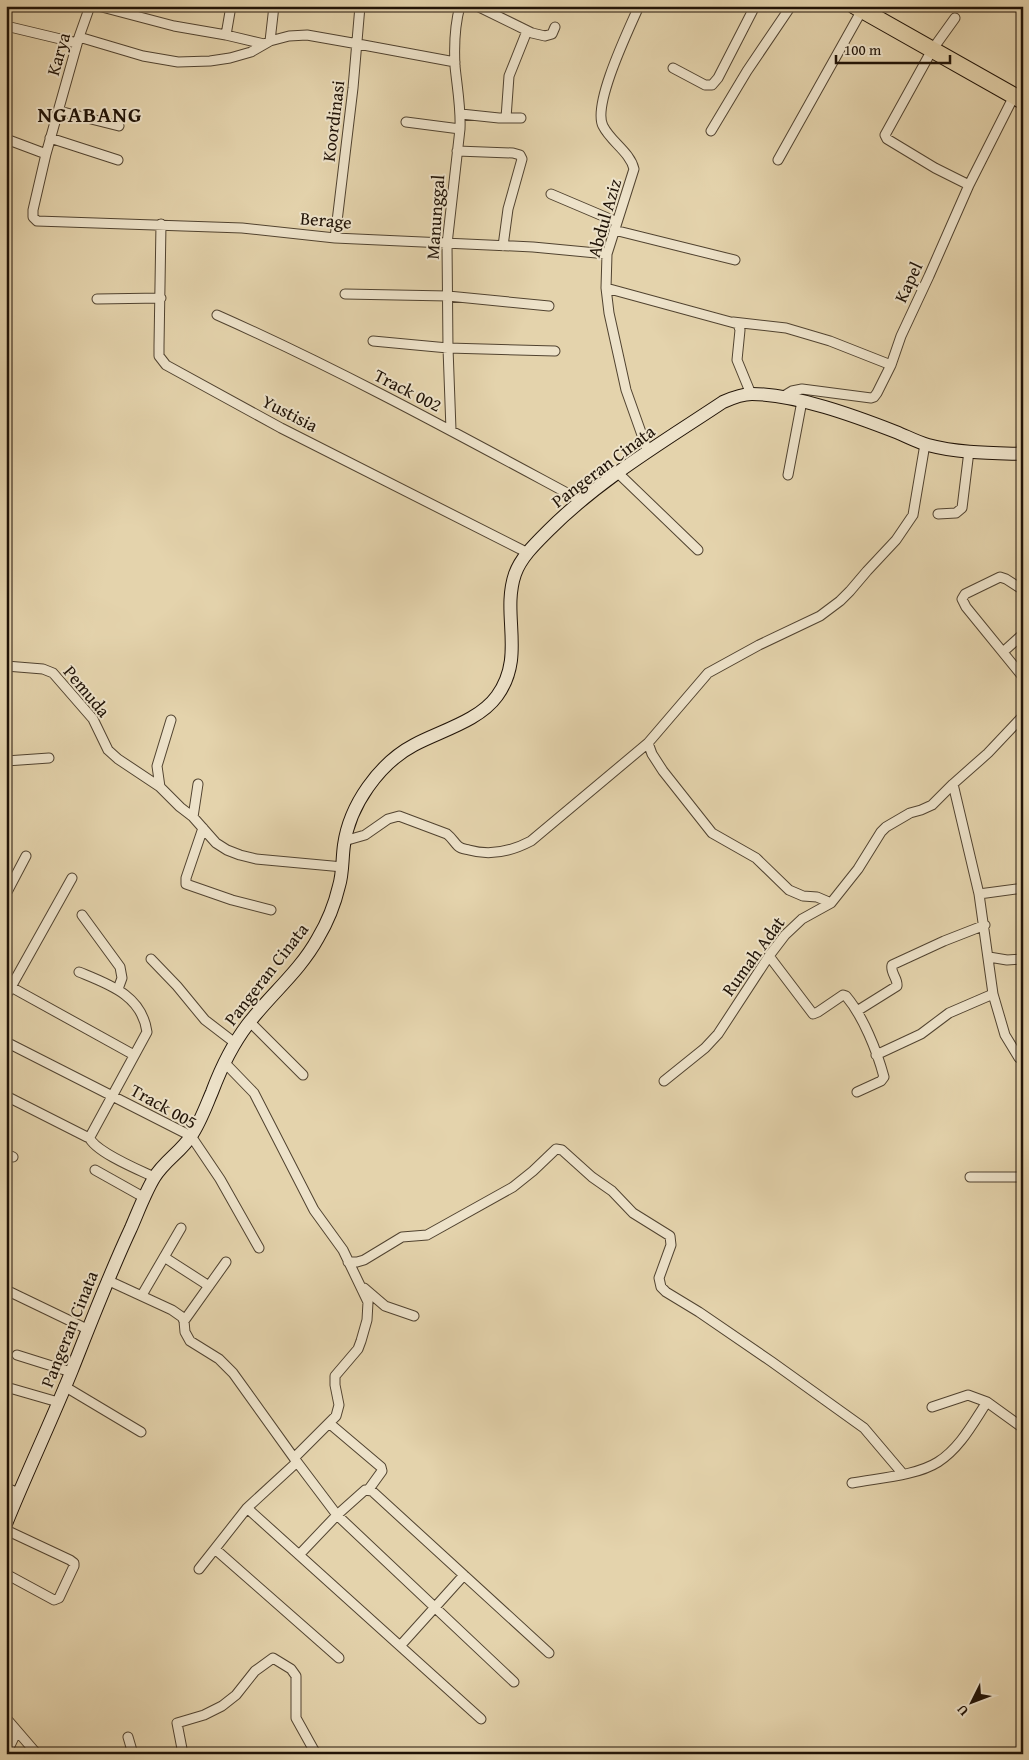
<svg xmlns="http://www.w3.org/2000/svg" width="1029" height="1760" font-family="'Gentium Book Plus',serif">
<rect width="100%" height="100%" fill="#e4d3ac"/>
<filter id="stains"><feTurbulence type="fractalNoise" baseFrequency=".004" numOctaves="4"/><feColorMatrix values="0 0 0 0 .2 0 0 0 0 .09 0 0 0 0 .02 0 0 0 .5 -.17"/></filter>
<radialGradient id="worn" r=".72"><stop offset=".6" stop-color="#630" stop-opacity="0"/><stop offset="1" stop-color="#630" stop-opacity=".3"/></radialGradient>
<g fill="none" stroke-linecap="round" stroke-linejoin="round">
<defs>
<path id="street" d="M90,6L79,37L46,154L33,210V217L37,221L242,228L335,238L533,247L607,254
M98,6L174,26L226,35L264,44
M477,6L532,33L545,36L552,34L555,27
M639,6C629,29 592,105 603,126C611,142 630,152 634,169L607,254L606,288L609,313L626,390L648,452
M955,18L932,50L885,135L887,139L935,168L969,185
M6,26L77,43
M226,35L231,6
M79,37L143,56L178,62L210,61L230,58L251,52L270,41L289,36L307,35L358,44L455,62
M270,41L274,6
M673,68L705,85H712L718,78L755,6
M59,111L119,126
M461,114L499,118H521
M506,118L509,76L527,31
M406,122L460,129
M711,131L747,71L791,6
M50,138L118,160
M6,139L46,154
M457,151L513,153L520,155L522,159L508,209L503,246
M778,160L862,10
M551,194L617,222
M161,224L159,346V356L166,365L281,428L528,553
M614,230L735,260
M335,238L353,88L360,6
M606,288L738,324L740,330L737,360L751,394
M345,294L448,296L549,306
M97,299L161,298
M217,315C341,370 461,436 580,500
M733,322L786,328L830,341L891,365
M373,341L448,348L555,351
M782,397L792,391L802,389L871,398L874,397L877,393L891,365L901,336L929,276L969,185L1014,96
M451,430L448,348L447,244L460,129C461,107 457,87 455,66C454,47 455,24 460,6
M1021,454L1023,439
M618,473L698,550
M788,475L802,401
M938,514L956,513L962,508L969,451
M1023,590L1006,579L1000,577L965,594L962,599L966,607L1023,677
M1003,652L1023,634
M6,666L43,669L53,673L93,719L108,750L118,759L160,787L180,807L193,817L216,843L227,850L240,855L256,859L343,867
M6,761L49,758
M953,784L979,894L993,994L1005,1035L1019,1058
M160,787L157,766L171,720
M193,817L198,784
M203,828L186,878V884L232,900L271,910
M344,841L365,835L388,819L399,816L447,834C452,838 454,842 458,846C461,849 465,849 469,850C490,856 512,851 531,841L648,743
M6,894L26,856
M979,894L1023,888
M831,903L817,897L803,896L789,890L756,858L712,833L663,771L652,754L648,743L708,673L759,645L820,616L840,601L850,591L867,571L896,540L913,515L925,444
M82,915L120,967L122,978L118,989
M769,956L813,1014L818,1012L843,995L846,996C863,1016 877,1051 884,1077L881,1081L857,1092
M989,957L1007,960L1023,959
M151,959L177,986L205,1020L235,1043
M6,984L11,987L72,878
M6,996L11,987L134,1055
M857,1011L897,986C898,978 890,973 892,965L944,941L985,925
M250,1022L303,1075
M6,1042L191,1136L220,1179L259,1248
M876,1055L921,1034L949,1013L993,994
M224,1062L254,1093L314,1210L343,1250L368,1302L367,1320L361,1341L358,1349L335,1376V1385L339,1405L336,1416L294,1458
M664,1081L705,1048L718,1034L769,956L785,935L802,919L831,903L858,869L881,832L886,827L910,813L921,810L932,805L953,784L988,753L1023,716
M6,1096L87,1137H89L91,1135L147,1032C142,995 108,984 79,972
M89,1137C95,1152 139,1170 154,1177
M6,1154L13,1157
M95,1170L145,1198
M970,1177H1023
M164,1257L209,1286
M348,1262H357L364,1260L402,1237L427,1235L513,1187L533,1171L556,1149L562,1150L592,1177L612,1191L633,1213L670,1236L671,1245L659,1278L661,1287L666,1292L699,1312L772,1362L864,1428L903,1474
M107,1280L172,1310L182,1317L184,1321L185,1332L190,1341L219,1359L233,1373L294,1458L337,1515L514,1682
M364,1288L385,1306L414,1316
M6,1290L87,1329
M142,1295L181,1228
M184,1321L226,1262
M17,1355L71,1372
M64,1386L141,1432
M6,1387L58,1402
M932,1407L968,1395L987,1402L1023,1428
M329,1423L381,1467L382,1471L369,1489
M852,1483C878,1478 916,1476 938,1462C960,1448 973,1423 987,1402
M6,1488L19,1493
M247,1508L481,1719
M6,1530L70,1560L74,1563V1566L59,1598L54,1600L6,1574
M215,1549L339,1658
M299,1555L337,1515L365,1490L372,1491L549,1653
M199,1569L247,1508L297,1462
M400,1646L464,1575
M6,1718L37,1754
M128,1737L133,1754
M6,1754L17,1731
M183,1754L177,1723L204,1715L222,1706L236,1695L255,1671L273,1658L291,1669L296,1676V1718L316,1754"/>
<path id="secondary" d="M6,1524C27,1472 51,1422 72,1370C91,1322 109,1275 131,1228C138,1212 145,1193 154,1178C164,1161 181,1152 191,1136C200,1123 206,1106 212,1092C221,1068 232,1045 248,1024C270,995 300,971 318,938C327,923 335,903 339,886C343,873 342,859 344,845C347,824 356,804 368,787C380,770 395,755 414,745C440,731 479,721 497,696C526,656 501,615 515,574C521,557 536,543 549,530C600,479 663,442 723,402C732,398 742,394 752,394C795,394 855,416 896,432C906,436 917,442 928,445C958,453 991,453 1023,454"/>
<path id="highway" d="M855,6L1023,101"/>
</defs>
<use href="#street" stroke="#514330" stroke-width="11"/>
<use href="#secondary" stroke="#201307" stroke-width="14"/>
<use href="#highway" stroke="#201307" stroke-width="18"/>
<use href="#street" stroke="#ede2c9" stroke-width="9"/>
<use href="#secondary" stroke="#ede2c9" stroke-width="12"/>
<use href="#highway" stroke="#e4d3ac" stroke-width="16"/>
</g>
<g text-anchor="middle" dominant-baseline="central" stroke-width="4" stroke-linejoin="round" paint-order="stroke">
<g font-size="18" fill="#201307" stroke="#ede2c9">
<text transform="translate(58 54) rotate(-74)">Karya</text>
<text transform="translate(333 121) rotate(-83)">Koordinasi</text>
<text transform="translate(435 217) rotate(-86)">Manunggal</text>
<text transform="translate(604 218) rotate(-74)">Abdul Aziz</text>
<text transform="translate(326 220) rotate(5)">Berage</text>
<text transform="translate(908 282) rotate(-65)">Kapel</text>
<text transform="translate(408 390) rotate(27)">Track 002</text>
<text transform="translate(290 413) rotate(27)">Yustisia</text>
<text transform="translate(603 466) rotate(-37)">Pangeran Cinata</text>
<text transform="translate(87 691) rotate(50)">Pemuda</text>
<text transform="translate(753 956) rotate(-54)">Rumah Adat</text>
<text transform="translate(266 974) rotate(-52)">Pangeran Cinata</text>
<text transform="translate(164 1106) rotate(29)">Track 005</text>
<text transform="translate(69 1329) rotate(-68)">Pangeran Cinata</text>
</g>
<g font-size="22" font-weight="bold" letter-spacing="1" fill="#201307" stroke="#ede2c9">
<text x="90" y="114">NGABANG</text>
</g>
</g>
<rect width="1029" height="1760" fill="none" stroke="#e4d3ac" stroke-width="25"/>
<rect x="8" y="8" width="1014" height="1745" fill="none" stroke="#201307" stroke-width="2.5"/>
<rect x="12" y="12" width="1004" height="1735" fill="none" stroke="#201307"/>
<g transform="translate(972 1702) rotate(228)" stroke="#ede2c9" stroke-width="4" paint-order="stroke">
<path d="M0-4L9 19L0 12L-9 19Z" fill="#201307"/>
<text y="-8" font-size="14" font-weight="bold" text-anchor="middle" fill="#201307">U</text>
</g>
<path d="M836 55v8h114v-8" fill="none" stroke="#201307" stroke-width="2.5"/>
<text x="844" y="55" font-size="15" fill="#201307" stroke="#ede2c9" stroke-width="4" paint-order="stroke">100 m</text>
<rect width="100%" height="100%" filter="url(#stains)"/>
<rect width="100%" height="100%" fill="url(#worn)"/>
</svg>
